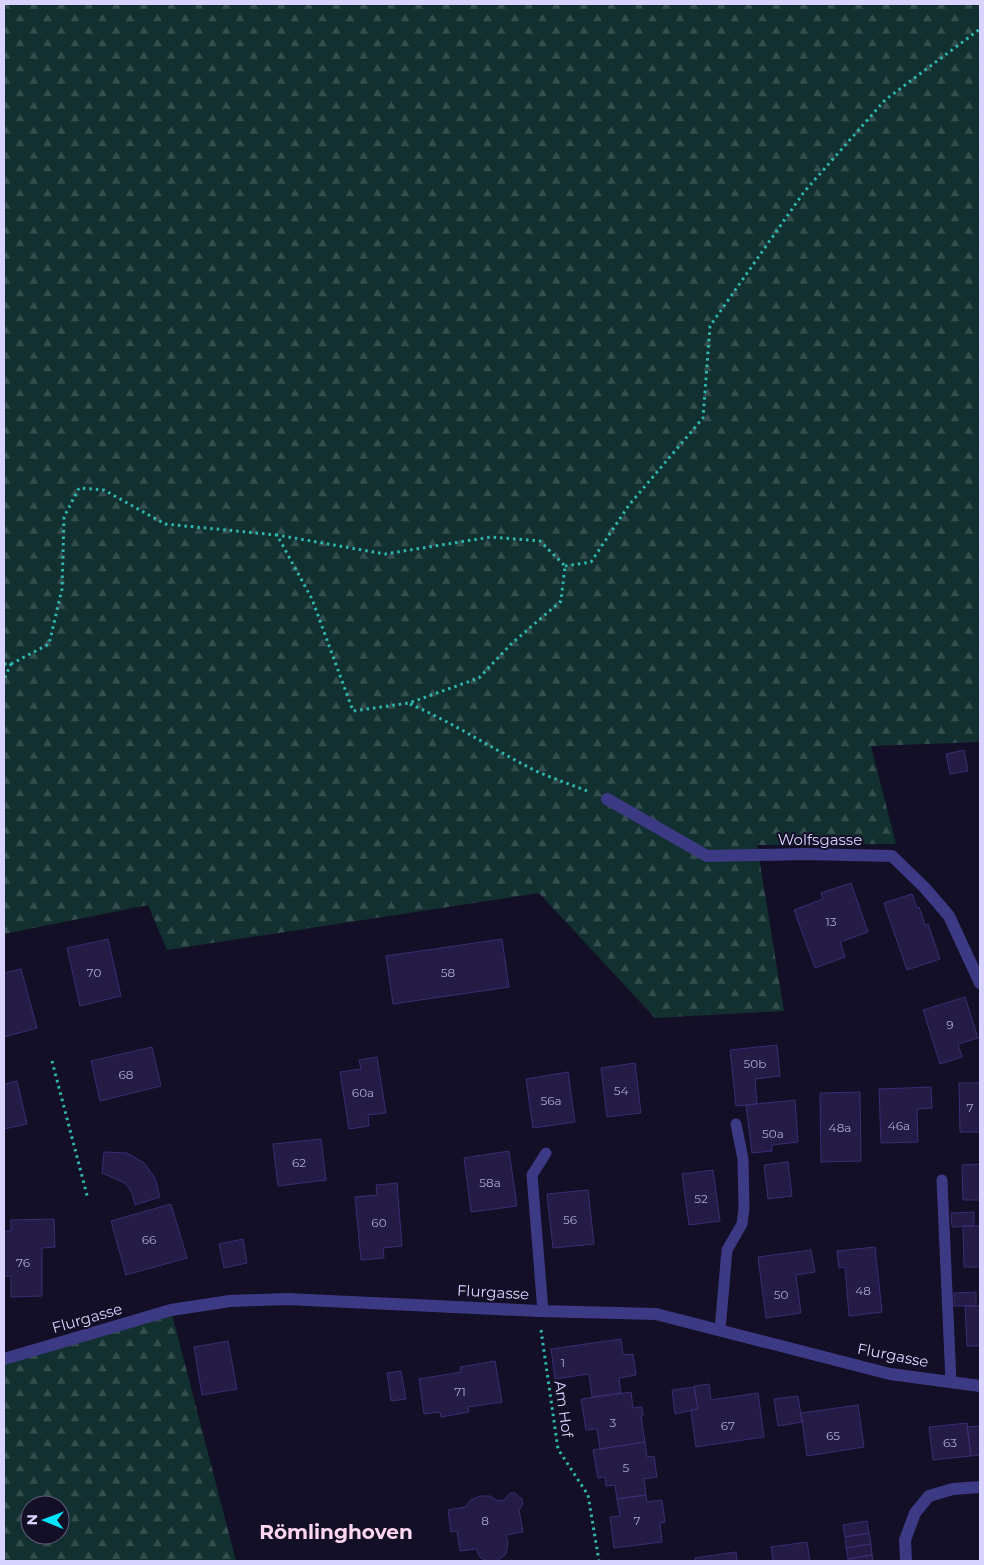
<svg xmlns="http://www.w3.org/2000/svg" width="984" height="1565" font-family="Montserrat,sans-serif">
<defs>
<pattern id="forest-firs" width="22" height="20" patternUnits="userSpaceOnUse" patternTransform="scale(1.25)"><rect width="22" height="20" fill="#12302f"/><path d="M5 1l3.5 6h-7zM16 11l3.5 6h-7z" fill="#344d4e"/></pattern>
</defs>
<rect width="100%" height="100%" fill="#130f26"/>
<path fill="url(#forest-firs)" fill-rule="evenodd" d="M4,4H980V742L871,746L896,844L757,845L784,1011L655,1018L539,893L167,950L148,905L4,934Z
M171,1310L236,1561H4V1361ZM30,1505H60V1535H30Z"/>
<path fill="#241b47" stroke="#3b2d73" d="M964,750L968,771L950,774L946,754Z
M851,883L868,932L840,942L845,957L815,968L794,910L823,899L821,893Z
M912,894L917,908L919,907L925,925L928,924L940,959L907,970L884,903Z
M108,939L121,996L80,1006L67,948Z
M502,939L509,987L393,1004L386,956Z
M21,969L37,1028L4,1037V973Z
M965,997L978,1038L958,1044L962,1057L940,1064L923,1010Z
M777,1045L780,1076L755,1079L757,1104L736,1106L730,1050Z
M152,1047L161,1086L100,1101L91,1061Z
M377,1057L386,1113L368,1115L369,1126L349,1129L340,1072L361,1069L359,1060Z
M635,1063L641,1113L607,1117L601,1068Z
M568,1072L575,1122L533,1128L526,1079Z
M17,1081L27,1124L4,1129V1084Z
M959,1083H980V1132H960Z
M931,1087L932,1108L917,1109L918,1142L881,1143L879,1089Z
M860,1092L861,1161L821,1162L820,1093Z
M795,1100L798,1142L772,1145V1151L752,1153L746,1105Z
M321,1139L326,1180L278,1186L273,1144Z
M509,1151L517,1206L471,1212L464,1158Z
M104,1152L127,1153L144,1163L155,1178L160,1197L135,1205L132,1193L125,1183L102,1173Z
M788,1162L792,1196L768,1199L764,1165Z
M980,1164V1200H963L962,1165Z
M713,1170L720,1221L689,1225L682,1174Z
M397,1183L402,1246L383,1248L384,1258L361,1260L355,1197L377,1195L376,1185Z
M588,1190L594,1244L553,1248L547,1194Z
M171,1204L187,1258L126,1275L111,1221Z
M974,1212V1226L952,1227L951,1213Z
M54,1219L55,1247L42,1248V1296L11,1297V1276H4V1231H11V1220Z
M963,1226H980V1267H964Z
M243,1239L247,1263L224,1268L219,1244Z
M875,1247L882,1312L849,1316L845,1267L839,1268L837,1251Z
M811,1250L815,1272L796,1275L801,1313L766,1318L758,1257Z
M976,1292V1306H954V1293Z
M965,1306H980V1346H967Z
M621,1339L623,1355L633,1354L636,1375L619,1378L621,1393L592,1397L589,1374L555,1379L551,1349Z
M228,1341L237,1389L202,1395L194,1347Z
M495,1361L502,1402L468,1407L469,1412L441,1417L440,1412L424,1414L419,1379L461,1372L460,1367Z
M401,1371L406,1399L391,1401L387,1373Z
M709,1384L711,1400L758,1393L764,1437L696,1447L691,1412V1410L698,1409L694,1386Z
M694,1387L698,1409L675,1414L672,1390Z
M631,1392L633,1408L642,1407L643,1416H641L645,1442L600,1449L597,1429L586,1430L581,1399Z
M798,1396L802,1422L778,1426L774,1399Z
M858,1405L864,1447L807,1456L801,1413Z
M967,1423L971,1456L933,1460L929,1427Z
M980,1426V1455L971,1456L967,1427Z
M645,1442L647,1457L654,1456L657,1477L644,1479L646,1495L617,1499L615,1485L606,1486L605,1477L598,1478L593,1450Z
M510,1493H515L522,1499L523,1504L519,1510L523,1532L506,1535L508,1543L506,1554L497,1561H487L480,1557L476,1549L460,1551L457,1531L451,1532L448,1510L465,1507L471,1500L480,1496H490L498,1501L504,1500Z
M646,1495L647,1502L662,1500L665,1522L660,1523L662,1542L614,1548L610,1517L620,1516L617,1499Z
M867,1521L869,1533L845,1537L843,1525Z
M869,1533L871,1544L846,1548L845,1537Z
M807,1542L810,1561H773L771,1547Z
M871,1544L872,1555L848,1559L846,1548Z
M736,1552L737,1561H695V1558Z
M872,1555L873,1561H849L848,1559Z"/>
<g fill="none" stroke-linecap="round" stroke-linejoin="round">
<path stroke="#2fb8b0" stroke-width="3" stroke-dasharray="2.5 4" stroke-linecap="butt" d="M565,566L591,562L629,505L703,418L710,326L804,192L885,100L980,29
M4,664H11L4,679
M11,664L49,644L62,589L64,517L79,488L104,490L165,524L277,535L312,599L353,711L409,703L479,678L511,644L561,601L565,566L540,541L491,537L385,554L277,535
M410,704C454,723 494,750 536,771C554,779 572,785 590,792
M52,1061L88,1199
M541,1330L558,1449L588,1495L599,1561"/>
<path stroke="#3d3a85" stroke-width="11" d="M942,1180L951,1382
M543,1311L532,1175L546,1153
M720,1330L727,1250L742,1224L744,1208L743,1159L736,1124"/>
<path stroke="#3d3a85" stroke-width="12" d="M607,799L707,856L805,854L892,856L925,888L949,916L980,983
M4,1359L171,1310L230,1301L287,1299L539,1311L656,1314L890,1374L980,1386
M906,1561L905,1540L915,1513L929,1496L953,1489L980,1487"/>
</g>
<g text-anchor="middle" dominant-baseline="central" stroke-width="4" stroke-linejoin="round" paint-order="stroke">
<g font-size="12" fill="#aca6d1">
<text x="831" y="921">13</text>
<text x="94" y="972">70</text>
<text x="448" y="972">58</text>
<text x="950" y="1024">9</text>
<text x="755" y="1063">50b</text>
<text x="126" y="1074">68</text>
<text x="621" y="1090">54</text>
<text x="363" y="1092">60a</text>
<text x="551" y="1100">56a</text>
<text x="970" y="1107">7</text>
<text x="899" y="1125">46a</text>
<text x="840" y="1127">48a</text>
<text x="773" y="1133">50a</text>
<text x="299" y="1162">62</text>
<text x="490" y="1182">58a</text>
<text x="701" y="1198">52</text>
<text x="570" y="1219">56</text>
<text x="379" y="1222">60</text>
<text x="149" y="1239">66</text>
<text x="23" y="1262">76</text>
<text x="863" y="1290">48</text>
<text x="781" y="1294">50</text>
<text x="563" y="1362">1</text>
<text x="460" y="1391">71</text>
<text x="613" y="1422">3</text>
<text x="728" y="1425">67</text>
<text x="833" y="1435">65</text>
<text x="950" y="1442">63</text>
<text x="626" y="1467">5</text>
<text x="485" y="1520">8</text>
<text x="637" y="1520">7</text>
</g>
<g font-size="15" fill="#d9d4ff" stroke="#130f26">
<text x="820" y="839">Wolfsgasse</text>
<text transform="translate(493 1292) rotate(3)">Flurgasse</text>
<text transform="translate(87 1318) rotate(-16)">Flurgasse</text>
<text transform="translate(893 1355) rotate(11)">Flurgasse</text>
<text transform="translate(564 1409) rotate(82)">Am Hof</text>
</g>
<g font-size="20" font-weight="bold" fill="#ffd6f0" stroke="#130f26">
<text x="336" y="1532">Römlinghoven</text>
</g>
</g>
<rect width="984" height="1565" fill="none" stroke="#d9d4ff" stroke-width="10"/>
<g transform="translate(45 1520) rotate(271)"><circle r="24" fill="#130f26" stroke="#625e7d"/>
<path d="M0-4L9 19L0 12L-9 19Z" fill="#00e5ff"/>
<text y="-8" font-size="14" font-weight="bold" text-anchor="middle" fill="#d9d4ff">N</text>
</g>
</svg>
